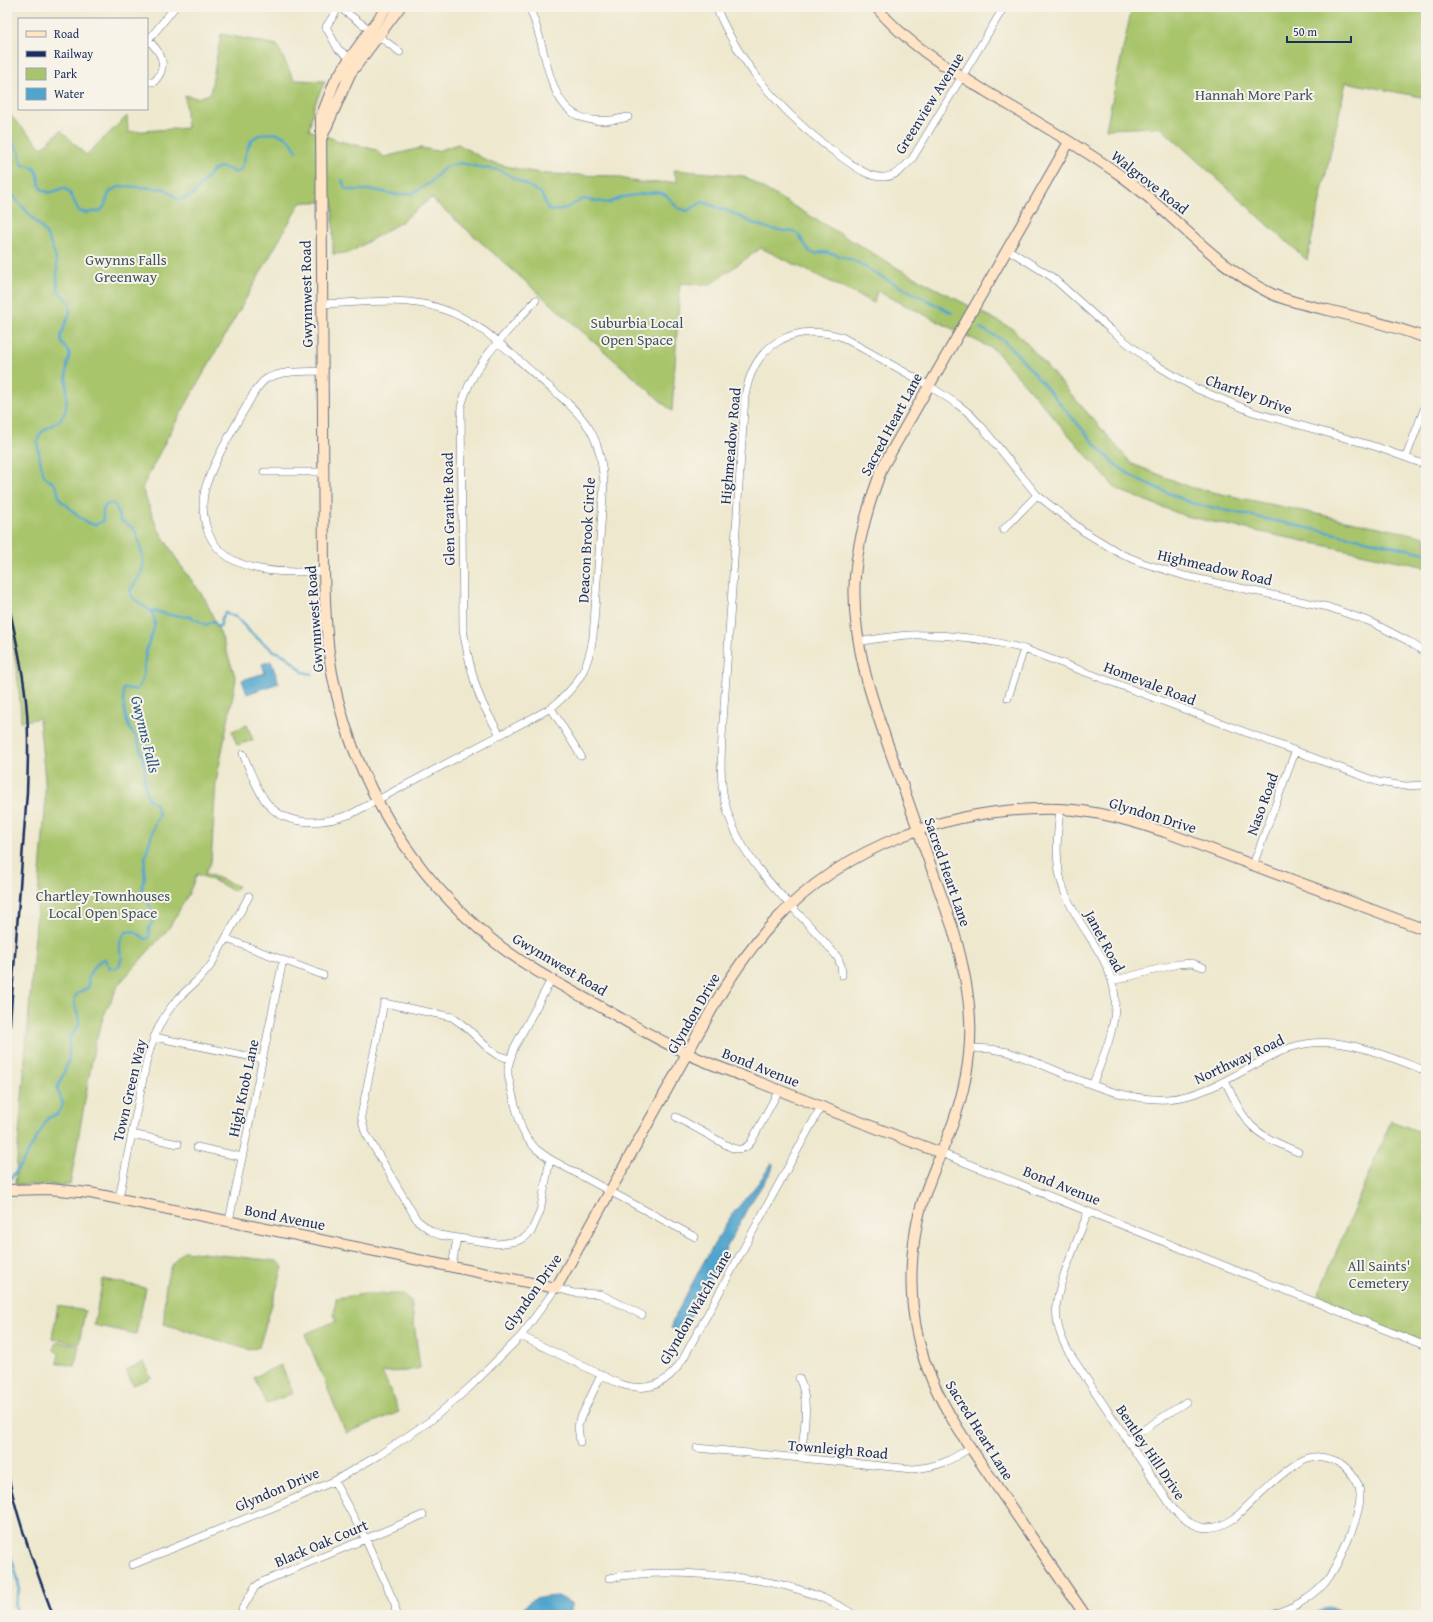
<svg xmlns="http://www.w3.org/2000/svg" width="1433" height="1622" font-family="'Gentium Book Plus',serif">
<rect width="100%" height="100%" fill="#f7f3e8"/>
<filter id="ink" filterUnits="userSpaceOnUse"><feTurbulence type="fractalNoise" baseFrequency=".025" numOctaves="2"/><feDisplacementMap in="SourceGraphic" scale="8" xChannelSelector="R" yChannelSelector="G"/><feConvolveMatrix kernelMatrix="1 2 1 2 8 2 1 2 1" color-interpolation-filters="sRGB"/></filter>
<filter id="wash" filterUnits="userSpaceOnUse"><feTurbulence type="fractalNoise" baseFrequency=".012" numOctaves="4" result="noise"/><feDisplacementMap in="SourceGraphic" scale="16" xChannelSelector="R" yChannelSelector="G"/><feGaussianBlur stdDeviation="0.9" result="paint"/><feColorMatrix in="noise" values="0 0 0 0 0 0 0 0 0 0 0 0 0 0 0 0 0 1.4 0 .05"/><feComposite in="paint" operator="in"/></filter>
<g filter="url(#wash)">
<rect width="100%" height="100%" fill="#eee8ce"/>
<path fill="#a8c56c" stroke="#627a65" d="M1132,7H1426V98L1346,82L1307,260L1160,127L1106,129Z
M221,34L277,45L294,80L325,81L314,106L309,130L339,141L377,150L384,157L421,148L437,151L458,144L489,162L522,170L547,174L612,176L642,183L677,182L674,170L743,176L901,270L1013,329L1030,347L1132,464L1193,488L1426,537V569L1422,566L1185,516L1116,489L995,350L877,291L874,303L761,248L709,285L680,283L672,411L431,198L401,222L349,253L333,254V202H306L300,203L167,438L142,488L157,527L179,563L205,599L221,635L236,679L216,782L211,862L205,873L238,886L234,891L215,881L197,874L188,895L169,928L119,984L104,1015L95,1043L70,1185H15L45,811V780L39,718L21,722C20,687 15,653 7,619V112L42,148L61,130L86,155L127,116L128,132L187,128L185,95L197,98L210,94Z
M247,725L253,740L237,745L232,731Z
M1391,1121L1426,1134V1344L1316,1300Z
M184,1251L277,1261L283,1267L259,1347L250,1350L164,1324C165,1299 162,1268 184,1251Z
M103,1279L146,1288L136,1334L94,1325Z
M365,1294H402L411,1301L420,1368L407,1371L385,1372L382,1371L399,1412L346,1433L305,1334L336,1321L334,1314L336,1298Z
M58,1306L85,1311L79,1344L52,1338Z
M59,1342L79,1346L75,1366L57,1363L59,1354L54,1350L55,1344Z
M144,1362L151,1378L133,1385L126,1371Z
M281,1365L293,1393L266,1404L254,1377Z"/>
<path fill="#51a5cd" stroke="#366a96" d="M271,661L279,683L247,694L242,680L265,673L262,664Z
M772,1163L773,1165L772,1170L748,1207L688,1321L681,1329L675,1330L671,1328L672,1322L703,1263L731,1216L759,1182Z
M558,1596L571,1603V1609L568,1615H521C525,1597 543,1597 558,1596Z
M1329,1607L1342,1612L1343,1615H1310Z"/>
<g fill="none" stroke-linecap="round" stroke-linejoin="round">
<path stroke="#51a5cd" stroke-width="2.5" d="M7,134L20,153V160L23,165C26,165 30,165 32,167C43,172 34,189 47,192C54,194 58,188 65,188L70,193L79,211L86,213L100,211L104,207L109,193L114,189L122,186L165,189L179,200L193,195L213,170C222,164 228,169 236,173C247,169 243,147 254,138C256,136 260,135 263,134C278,131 290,137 297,151
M342,180L345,188L349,190H374L397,195L413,193L430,183L442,170L448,166L461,163L478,167L499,170L505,173L541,193L548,209L553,211L566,208L583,199L609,203L622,197L658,192L666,195L678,208L687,211L703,202L730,212L755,224L771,229L794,232L799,235L809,251L815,254L823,252L834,254L855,261L878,275L952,313
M7,189L45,232C51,243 56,255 57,267C57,275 56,283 59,291C63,299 71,297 70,311C69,320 60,330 61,340C62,346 67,347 69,352C71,357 67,362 67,367C65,381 69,400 65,412C60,427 39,425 38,442C37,446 42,471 44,475C46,479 52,481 55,485C59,489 57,494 60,499C61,502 66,504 69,507C78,516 81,521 95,525L103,521V509L107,504H113L116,506L120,520L133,528L137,534L143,558V567L140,576L130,591C133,604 147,604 153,615C154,618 155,624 154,627C153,635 148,643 146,651C144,663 145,682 136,690L126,688L123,689C123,701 125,730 136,736L143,758L145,771L144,779L148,799L155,803L159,815L155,823L146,854L144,868L145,877L142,885L143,894L155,915L149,928V938L145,939L134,931L126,932C119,941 118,947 122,957L119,966L114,969L109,967L105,959L101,960C93,968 86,974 89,987C86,989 81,990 78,993C69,1001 80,1013 79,1023C78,1030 72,1033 69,1039V1060L57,1089L63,1103L61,1109L57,1114L48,1118L21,1165L7,1183
M980,328L1003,340L1019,356L1101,451L1116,465L1135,478L1191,503L1421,552L1426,554
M149,610L171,615L191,617L206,625L213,621L218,627L221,625V620L225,613L236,617L252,634L274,651L286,656L303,672L312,674
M7,1549C11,1555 19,1581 19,1588C18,1602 12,1599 18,1615"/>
</g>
</g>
<g filter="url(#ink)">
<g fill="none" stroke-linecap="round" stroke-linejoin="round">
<defs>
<path id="street" d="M339,7L400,52
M339,7L326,27L338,49L353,60
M529,7C554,59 541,139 628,117
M716,7C742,69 789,121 844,159C856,167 869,178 885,177C897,176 904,167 912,159L1004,7
M147,42L175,7
M147,82H154C169,66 162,53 148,40
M1007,249L1052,277L1111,330L1151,362L1197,389L1253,412L1377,447L1426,465
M322,371C305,372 284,370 268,378C263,380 259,386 255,391C239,420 214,458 205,489C202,500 203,514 206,526C220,576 283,573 324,571
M1406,457L1426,404
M264,472H324
M1003,530L1037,495
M858,642C875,639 892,636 910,635C949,634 987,639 1024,649L1378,782L1405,786L1426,785
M1008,698L1024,649
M551,708L581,756
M500,735C494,724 487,713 482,702C472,679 467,653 463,629L461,407C472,363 507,333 536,300
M243,754C249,769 255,785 264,799C283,828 322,825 351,814L551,708C577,687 588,670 593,637L604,483C602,464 600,446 589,428C576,408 556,393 538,377C509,352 480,321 442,309C406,296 359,303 322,304
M1060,809C1057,837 1054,863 1064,890C1077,928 1111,955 1115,997C1117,1027 1103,1057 1093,1084
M1253,865L1295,752
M227,939L323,975
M842,975L841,966L838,958C798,907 738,866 724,798C720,778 721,757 722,737L745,396C754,344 792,322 842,337L928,385L957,404L970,414L982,427L1037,495L1083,531L1121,554L1143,563L1185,576L1328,607L1371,622L1408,641L1426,653
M551,980L514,1048L508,1067V1075L515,1105L522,1129L526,1137L536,1149L550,1159L695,1237
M1112,981L1178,964L1192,963L1203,967
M154,1037L262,1059
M971,1048L991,1049L1008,1052C1058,1068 1113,1102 1167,1099C1196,1097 1220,1084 1245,1070C1260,1062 1273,1054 1289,1048C1336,1032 1382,1054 1426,1071
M510,1059L497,1055L490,1050L467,1028L452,1017L384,1003L361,1116L365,1132L417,1220L431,1231L439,1235L498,1244L517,1241L524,1238L531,1232L540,1212L550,1159
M1225,1081C1247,1126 1250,1132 1298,1152
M676,1117L730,1147C739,1151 745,1150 751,1142L779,1090
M132,1134L178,1144
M197,1147L242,1157
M941,1153L1426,1346
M119,1198L147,1059C153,1037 162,1015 178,999C189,987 202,978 211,965L249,896
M1088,1212C1082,1228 1075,1245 1069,1261C1056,1295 1049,1317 1068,1351L1174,1510C1194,1530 1211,1534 1235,1518C1252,1502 1287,1465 1308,1458C1318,1455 1330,1458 1340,1463C1350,1470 1360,1482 1360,1495C1361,1516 1337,1569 1324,1584C1310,1600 1291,1608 1272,1615
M229,1221L283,960
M452,1266L457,1238
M521,1336L620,1384C649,1393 668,1384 683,1359L821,1107
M799,1378C811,1403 803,1432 801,1458
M1128,1440L1186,1402
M580,1442L578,1426L581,1417L601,1375
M697,1448L913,1469C938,1467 950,1461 971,1447
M334,1481L365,1538L395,1604L396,1615
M132,1565L296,1498L334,1481L379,1455L430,1421L470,1387L521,1336L556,1288L574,1293L600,1294L642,1315
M609,1578C643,1572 677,1572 712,1575C764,1579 811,1587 855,1615
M242,1609L255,1587L262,1582L423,1515"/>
<path id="secondary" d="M387,7L350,58L335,81L321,117L324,571C325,605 326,639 332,673C352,779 412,876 496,943C530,970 569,989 606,1010C633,1025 660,1041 688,1054C711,1065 736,1073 761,1083C821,1107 881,1130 941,1153
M876,7C908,45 946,67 987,92C1032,119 1078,145 1120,175C1173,212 1213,266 1272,294C1290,302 1310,306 1328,310C1361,318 1394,326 1426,338
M322,137L350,74L400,7
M1069,142L883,466C869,502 858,538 855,576C850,649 878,717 902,784C919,832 936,881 953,929C974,1000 978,1053 953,1123C940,1158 922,1192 916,1229C907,1279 911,1333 932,1380C949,1420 976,1455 1000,1491C1028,1532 1057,1574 1085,1615
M7,1190L49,1189L90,1193L556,1288L717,1000C733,973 751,947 772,924C844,845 953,806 1059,809C1095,810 1131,821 1165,832L1426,930"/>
</defs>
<use href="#street" stroke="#657085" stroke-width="8"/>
<use href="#secondary" stroke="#657085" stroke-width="12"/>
<use href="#street" stroke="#fff" stroke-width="7"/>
<use href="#secondary" stroke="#ffe4c6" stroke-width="10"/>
<path stroke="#1b2f5e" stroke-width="2.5" d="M7,597C15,635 24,673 27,712C29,739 28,765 27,792L7,1063
M7,1470C17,1520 35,1567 53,1615"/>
</g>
</g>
<g text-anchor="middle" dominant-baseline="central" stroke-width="4" stroke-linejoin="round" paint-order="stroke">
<g font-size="15" fill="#3e5462" stroke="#f7f3e8">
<text x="1254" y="94">Hannah More Park</text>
<text x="126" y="259">Gwynns Falls<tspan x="126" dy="17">Greenway</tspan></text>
<text x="637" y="322">Suburbia Local<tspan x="637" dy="17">Open Space</tspan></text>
<text x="103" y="895">Chartley Townhouses<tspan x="103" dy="17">Local Open Space</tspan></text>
<text x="1379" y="1265">All Saints'<tspan x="1379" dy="17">Cemetery</tspan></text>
</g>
<g font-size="15" fill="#1b2f5e" stroke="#f7f3e8">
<text transform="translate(929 103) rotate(-58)">Greenview Avenue</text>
<text transform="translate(1150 182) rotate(38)">Walgrove Road</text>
<text transform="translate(306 294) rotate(-91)">Gwynnwest Road</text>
<text transform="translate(1249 394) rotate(20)">Chartley Drive</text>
<text transform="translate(891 424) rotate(-62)">Sacred Heart Lane</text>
<text transform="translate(730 446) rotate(-85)">Highmeadow Road</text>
<text transform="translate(448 509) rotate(-91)">Glen Granite Road</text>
<text transform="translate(586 540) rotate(-87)">Deacon Brook Circle</text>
<text transform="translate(1215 567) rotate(13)">Highmeadow Road</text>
<text transform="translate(314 619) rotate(-94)">Gwynnwest Road</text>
<text transform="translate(1150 683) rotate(21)">Homevale Road</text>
<text transform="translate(1262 804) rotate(-70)">Naso Road</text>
<text transform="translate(1153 815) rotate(17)">Glyndon Drive</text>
<text transform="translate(948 872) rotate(71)">Sacred Heart Lane</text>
<text transform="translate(1105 941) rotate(62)">Janet Road</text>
<text transform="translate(560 964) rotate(31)">Gwynnwest Road</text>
<text transform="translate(693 1013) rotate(-60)">Glyndon Drive</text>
<text transform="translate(1239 1059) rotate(-25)">Northway Road</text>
<text transform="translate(761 1067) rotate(22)">Bond Avenue</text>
<text transform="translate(243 1088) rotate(-78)">High Knob Lane</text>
<text transform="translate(129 1090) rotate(-77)">Town Green Way</text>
<text transform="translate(1062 1185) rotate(22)">Bond Avenue</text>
<text transform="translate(285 1217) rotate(11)">Bond Avenue</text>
<text transform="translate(532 1292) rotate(-55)">Glyndon Drive</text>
<text transform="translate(695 1307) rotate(-60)">Glyndon Watch Lane</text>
<text transform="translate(980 1430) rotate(58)">Sacred Heart Lane</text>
<text transform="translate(838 1449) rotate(5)">Townleigh Road</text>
<text transform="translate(1151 1452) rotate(56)">Bentley Hill Drive</text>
<text transform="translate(277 1489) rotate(-23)">Glyndon Drive</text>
<text transform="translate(321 1543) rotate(-23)">Black Oak Court</text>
</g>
<g font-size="16" font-style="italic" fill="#2e5885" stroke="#f7f3e8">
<text transform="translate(146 734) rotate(76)">Gwynns Falls</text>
</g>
</g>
<rect width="1433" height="1622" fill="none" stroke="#f7f3e8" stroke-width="24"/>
<rect x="18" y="18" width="130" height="92" fill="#f7f3e8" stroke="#9fa5b1"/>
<rect x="26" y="31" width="20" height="6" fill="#ffe4c6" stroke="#9fa5b1"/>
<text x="54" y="38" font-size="12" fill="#1b2f5e">Road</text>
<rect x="26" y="51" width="20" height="6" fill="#1b2f5e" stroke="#9fa5b1"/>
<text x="54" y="58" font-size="12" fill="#1b2f5e">Railway</text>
<rect x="26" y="68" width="20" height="12" fill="#a8c56c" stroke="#9fa5b1"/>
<text x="54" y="78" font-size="12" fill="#1b2f5e">Park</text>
<rect x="26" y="88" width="20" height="12" fill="#51a5cd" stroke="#9fa5b1"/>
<text x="54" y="98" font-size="12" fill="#1b2f5e">Water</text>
<path d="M1287 36v6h64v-6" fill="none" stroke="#1b2f5e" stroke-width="2"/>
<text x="1293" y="36" font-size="12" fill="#1b2f5e" stroke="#f7f3e8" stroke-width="3" paint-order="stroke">50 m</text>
</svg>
